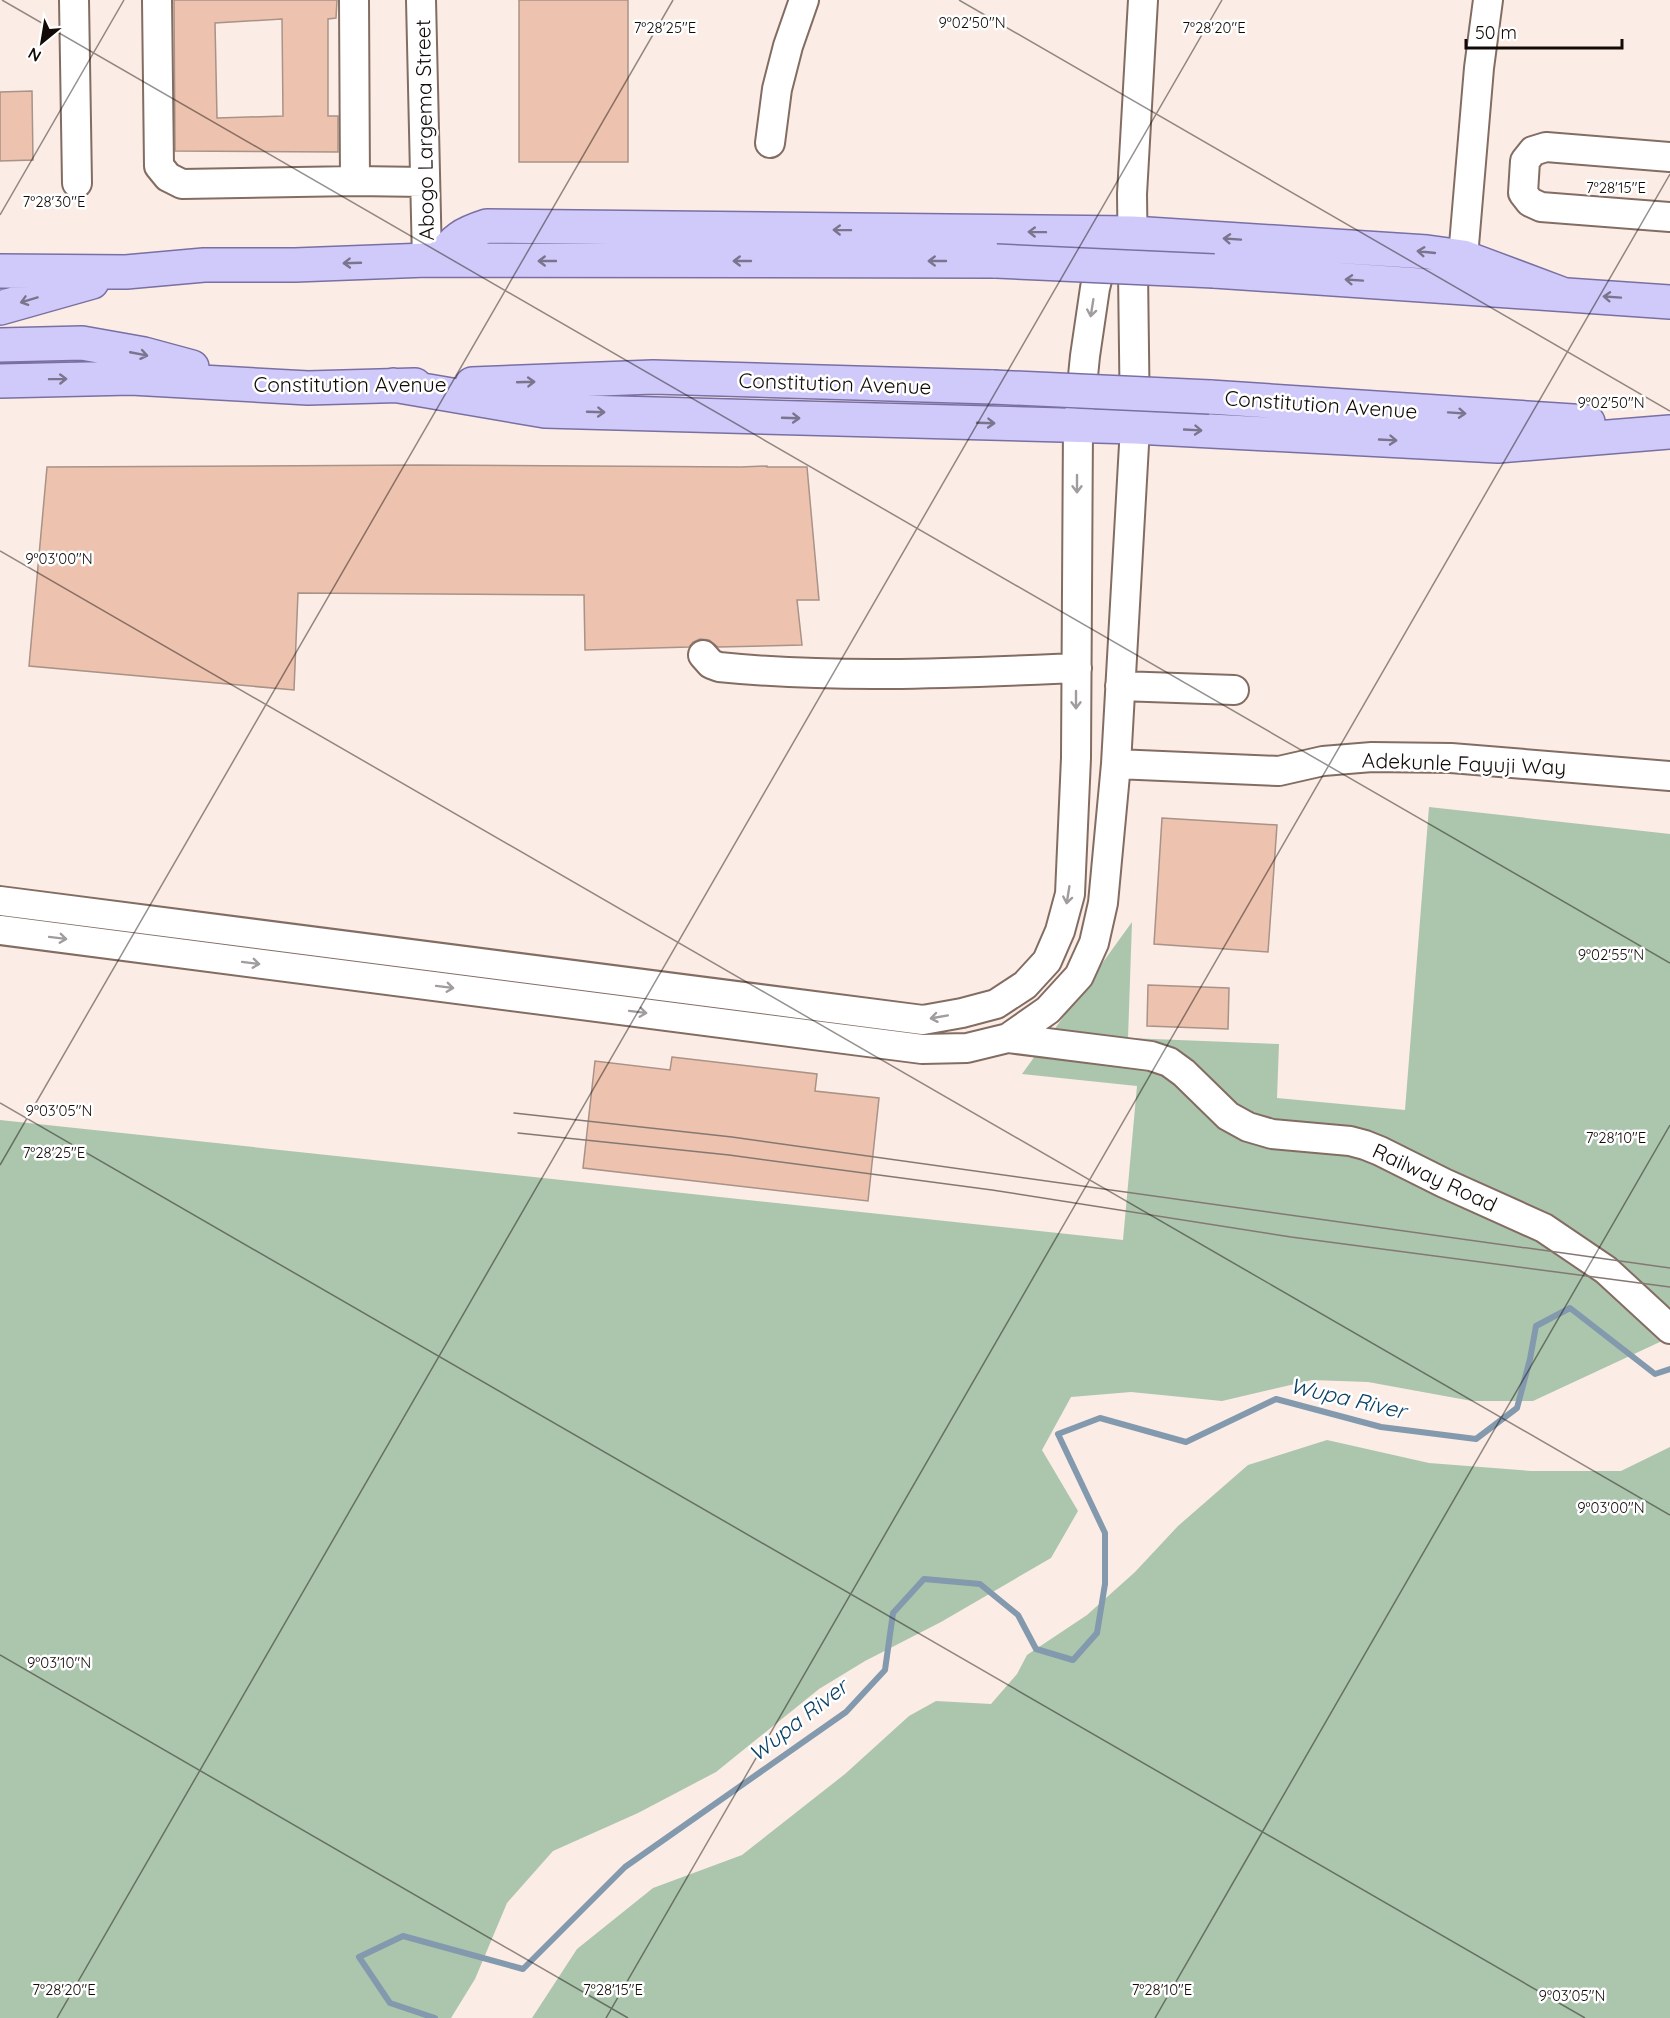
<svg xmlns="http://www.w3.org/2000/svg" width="1670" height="2018" font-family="Quicksand,sans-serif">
<rect width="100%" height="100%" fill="#fbece5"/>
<path fill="#acc5ad" d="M1429,807L1670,834V1334L1662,1341L1533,1401H1472L1368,1382L1312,1380L1222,1401L1131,1392L1071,1397L1042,1450L1078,1511L1051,1558L941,1622L865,1661L819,1689L716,1772L638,1813L553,1851L507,1903L475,1979L451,2018H0V1120L1123,1240L1137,1086L1022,1074L1132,922L1128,1038L1279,1044L1277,1098L1405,1110Z
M1327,1440L1429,1463L1531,1471H1621L1670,1447V2018H532L577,1949L653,1888L742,1855L845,1774L909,1716L936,1701L991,1704L1017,1674L1027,1655L1087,1615L1135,1572L1178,1526L1248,1465Z"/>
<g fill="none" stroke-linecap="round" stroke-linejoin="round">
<path stroke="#8399ad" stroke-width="6" d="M435,2018L390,2003L359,1957L403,1936L523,1969L625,1867L846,1712L885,1670L893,1613L924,1579L980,1584L1018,1615L1036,1649L1073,1660L1097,1633L1105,1584V1533L1058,1434L1100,1418L1186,1442L1276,1399L1381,1427L1476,1439L1517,1408L1530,1359L1536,1326L1570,1308L1655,1374L1670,1369"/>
</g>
<path fill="#edc2af" stroke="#a99287" stroke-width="1.5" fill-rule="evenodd" d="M174,0H337L336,18L328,19V116H338V152L175,151ZM282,19L283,116L217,118L215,23Z
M519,0H628V162H519Z
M32,91L33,160L0,161V92Z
M421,465L741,467L767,466V467H807L819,600H797L802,645L718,647L709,640L700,639L693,642L689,647L585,650L584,595L298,593L294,690L29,666L47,467Z
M1162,818L1277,825L1268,952L1154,944Z
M1148,985L1229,988L1228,1029L1147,1026Z
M672,1057L817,1074L815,1091L879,1098L868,1201L583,1168L595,1061L670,1070Z"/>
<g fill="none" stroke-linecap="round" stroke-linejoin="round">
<defs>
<path id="minor" d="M74,0L77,183
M157,0L159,166L168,177L182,184L355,181L425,182
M354,0L355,181
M421,0L427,260
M770,143L777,89L788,46L804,0
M1670,157L1546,147L1533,151L1525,161L1523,193L1530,202L1541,207L1670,217
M1463,257L1479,68L1488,0
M703,655L711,664L719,667C838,679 958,673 1077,668
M1120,686L1234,690
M1116,764L1279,771L1323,761L1372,757L1451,758L1670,776
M0,901L923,1020L962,1013L996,1004L1025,985L1047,961L1060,931L1070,894L1076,758L1078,426L1085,356L1095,288L1106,244
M0,930L922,1049L967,1048L1008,1038L1048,1010L1079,976L1094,943L1103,903L1116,764L1135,427L1132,194L1143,0
M1008,1038L1151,1056L1169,1062L1184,1073L1228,1116L1248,1127L1272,1134L1350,1141L1365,1145L1380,1151L1444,1183L1544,1228L1606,1270L1670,1329"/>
<path id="major" d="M439,260C455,239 462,234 487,226L1132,233L1427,252L1463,257L1562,294
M0,271L126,272L204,265H295L427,260L996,261
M1214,271L1670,302
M0,308L92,282
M0,345L82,343L144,354L192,367
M0,381L131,378L308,388L415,385
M472,384L653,377L993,387
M393,385L545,411L1135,427L1498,446L1670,432
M1210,397L1588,422"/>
</defs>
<use href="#minor" stroke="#836d63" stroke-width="32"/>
<use href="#major" stroke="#796fa2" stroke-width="36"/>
<use href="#minor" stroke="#fff" stroke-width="28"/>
<use href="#major" stroke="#d0cafa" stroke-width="33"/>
<path stroke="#847873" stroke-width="1.5" d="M514,1113L732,1137L1670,1268
M518,1133L729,1155L992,1190L1291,1237L1670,1287"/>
<defs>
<path id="major-bridge" d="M996,261L1214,271
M993,387L1210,397"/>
</defs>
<use href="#major-bridge" stroke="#796fa2" stroke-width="36" stroke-linecap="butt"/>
<use href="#major-bridge" stroke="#d0cafa" stroke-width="33"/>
</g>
<defs><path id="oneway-shaft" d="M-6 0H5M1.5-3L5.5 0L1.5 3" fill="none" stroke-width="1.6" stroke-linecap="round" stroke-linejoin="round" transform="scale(1.5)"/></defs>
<g stroke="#7a748d">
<use href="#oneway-shaft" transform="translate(842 230) rotate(-179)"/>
<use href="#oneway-shaft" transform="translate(1037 232) rotate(-179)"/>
<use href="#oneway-shaft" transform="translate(1232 239) rotate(-176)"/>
<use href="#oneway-shaft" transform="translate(1426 252) rotate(-174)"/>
<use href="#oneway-shaft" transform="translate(547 261) rotate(-180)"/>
<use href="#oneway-shaft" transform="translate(742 261) rotate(-180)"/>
<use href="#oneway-shaft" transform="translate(937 261) rotate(-180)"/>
<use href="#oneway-shaft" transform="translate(352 263) rotate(178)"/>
<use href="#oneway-shaft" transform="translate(1354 280) rotate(-176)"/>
<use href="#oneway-shaft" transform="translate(1612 297) rotate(-176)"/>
<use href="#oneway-shaft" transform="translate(29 300) rotate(163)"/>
<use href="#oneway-shaft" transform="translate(139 354) rotate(11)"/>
<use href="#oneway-shaft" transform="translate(58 379) rotate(-1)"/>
<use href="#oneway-shaft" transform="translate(526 382) rotate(-2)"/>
<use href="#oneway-shaft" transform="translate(596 412) rotate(2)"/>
<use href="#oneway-shaft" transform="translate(1457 413) rotate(4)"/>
<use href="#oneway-shaft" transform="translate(791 418) rotate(2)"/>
<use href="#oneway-shaft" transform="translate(986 423) rotate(2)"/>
<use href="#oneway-shaft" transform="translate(1193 430) rotate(3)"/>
<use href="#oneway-shaft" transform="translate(1388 440) rotate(3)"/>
</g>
<g stroke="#a09d9c">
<use href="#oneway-shaft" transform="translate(1092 308) rotate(99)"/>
<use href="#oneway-shaft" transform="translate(1077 484) rotate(90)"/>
<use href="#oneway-shaft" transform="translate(1076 700) rotate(90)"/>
<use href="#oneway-shaft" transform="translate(1068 895) rotate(99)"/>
<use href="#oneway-shaft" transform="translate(58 938) rotate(7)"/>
<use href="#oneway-shaft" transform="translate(251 963) rotate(7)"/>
<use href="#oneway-shaft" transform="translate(445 987) rotate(7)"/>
<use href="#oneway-shaft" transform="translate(638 1012) rotate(7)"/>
<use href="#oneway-shaft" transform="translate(939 1017) rotate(170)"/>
</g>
<path fill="none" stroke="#120a07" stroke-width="1.5" stroke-opacity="0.45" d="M2,0L1670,963M959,0L1670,411M0,215L124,0M0,551L1670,1515M0,1103L1585,2018M0,1165L673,0M0,1655L628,2018M57,2018L1222,0M606,2018L1670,174M1155,2018L1670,1125"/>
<g text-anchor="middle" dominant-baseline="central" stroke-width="5" stroke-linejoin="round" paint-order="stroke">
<g font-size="21" fill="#120a07" stroke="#fff">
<text transform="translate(424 130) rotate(-91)">Abogo Largema Street</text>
<text transform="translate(835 383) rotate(2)">Constitution Avenue</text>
<text x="350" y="384">Constitution Avenue</text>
<text transform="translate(1321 404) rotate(4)">Constitution Avenue</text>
<text transform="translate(1464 763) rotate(2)">Adekunle Fayuji Way</text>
<text transform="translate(1435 1177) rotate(25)">Railway Road</text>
</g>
<g font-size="22" font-style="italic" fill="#084066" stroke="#fff">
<text transform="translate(1348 1398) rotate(13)">Wupa River</text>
<text transform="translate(798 1720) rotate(-38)">Wupa River</text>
</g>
</g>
<g font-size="15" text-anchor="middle" fill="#120a07" stroke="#fff" stroke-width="5" stroke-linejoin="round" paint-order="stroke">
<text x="972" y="28">9°02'50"N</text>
<text x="665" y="33">7°28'25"E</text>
<text x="1214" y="33">7°28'20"E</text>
<text x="1616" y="193">7°28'15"E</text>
<text x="54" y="207">7°28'30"E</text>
<text x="1611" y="408">9°02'50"N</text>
<text x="59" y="564">9°03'00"N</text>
<text x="1611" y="960">9°02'55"N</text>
<text x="59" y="1116">9°03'05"N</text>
<text x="1616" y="1143">7°28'10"E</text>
<text x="54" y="1158">7°28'25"E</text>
<text x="1611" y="1513">9°03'00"N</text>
<text x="59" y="1668">9°03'10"N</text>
<text x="64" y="1995">7°28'20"E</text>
<text x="613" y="1995">7°28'15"E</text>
<text x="1162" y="1995">7°28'10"E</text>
<text x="1572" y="2001">9°03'05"N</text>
</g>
<g transform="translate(42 42) rotate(210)" stroke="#ffffff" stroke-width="4.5" paint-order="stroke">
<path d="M0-4.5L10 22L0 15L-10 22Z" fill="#120a07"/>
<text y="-9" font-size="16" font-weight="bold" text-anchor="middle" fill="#120a07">N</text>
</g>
<path d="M1466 39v9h156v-9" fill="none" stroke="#120a07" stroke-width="3"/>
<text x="1475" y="39" font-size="18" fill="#120a07" stroke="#ffffff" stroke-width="4.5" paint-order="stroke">50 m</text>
</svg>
